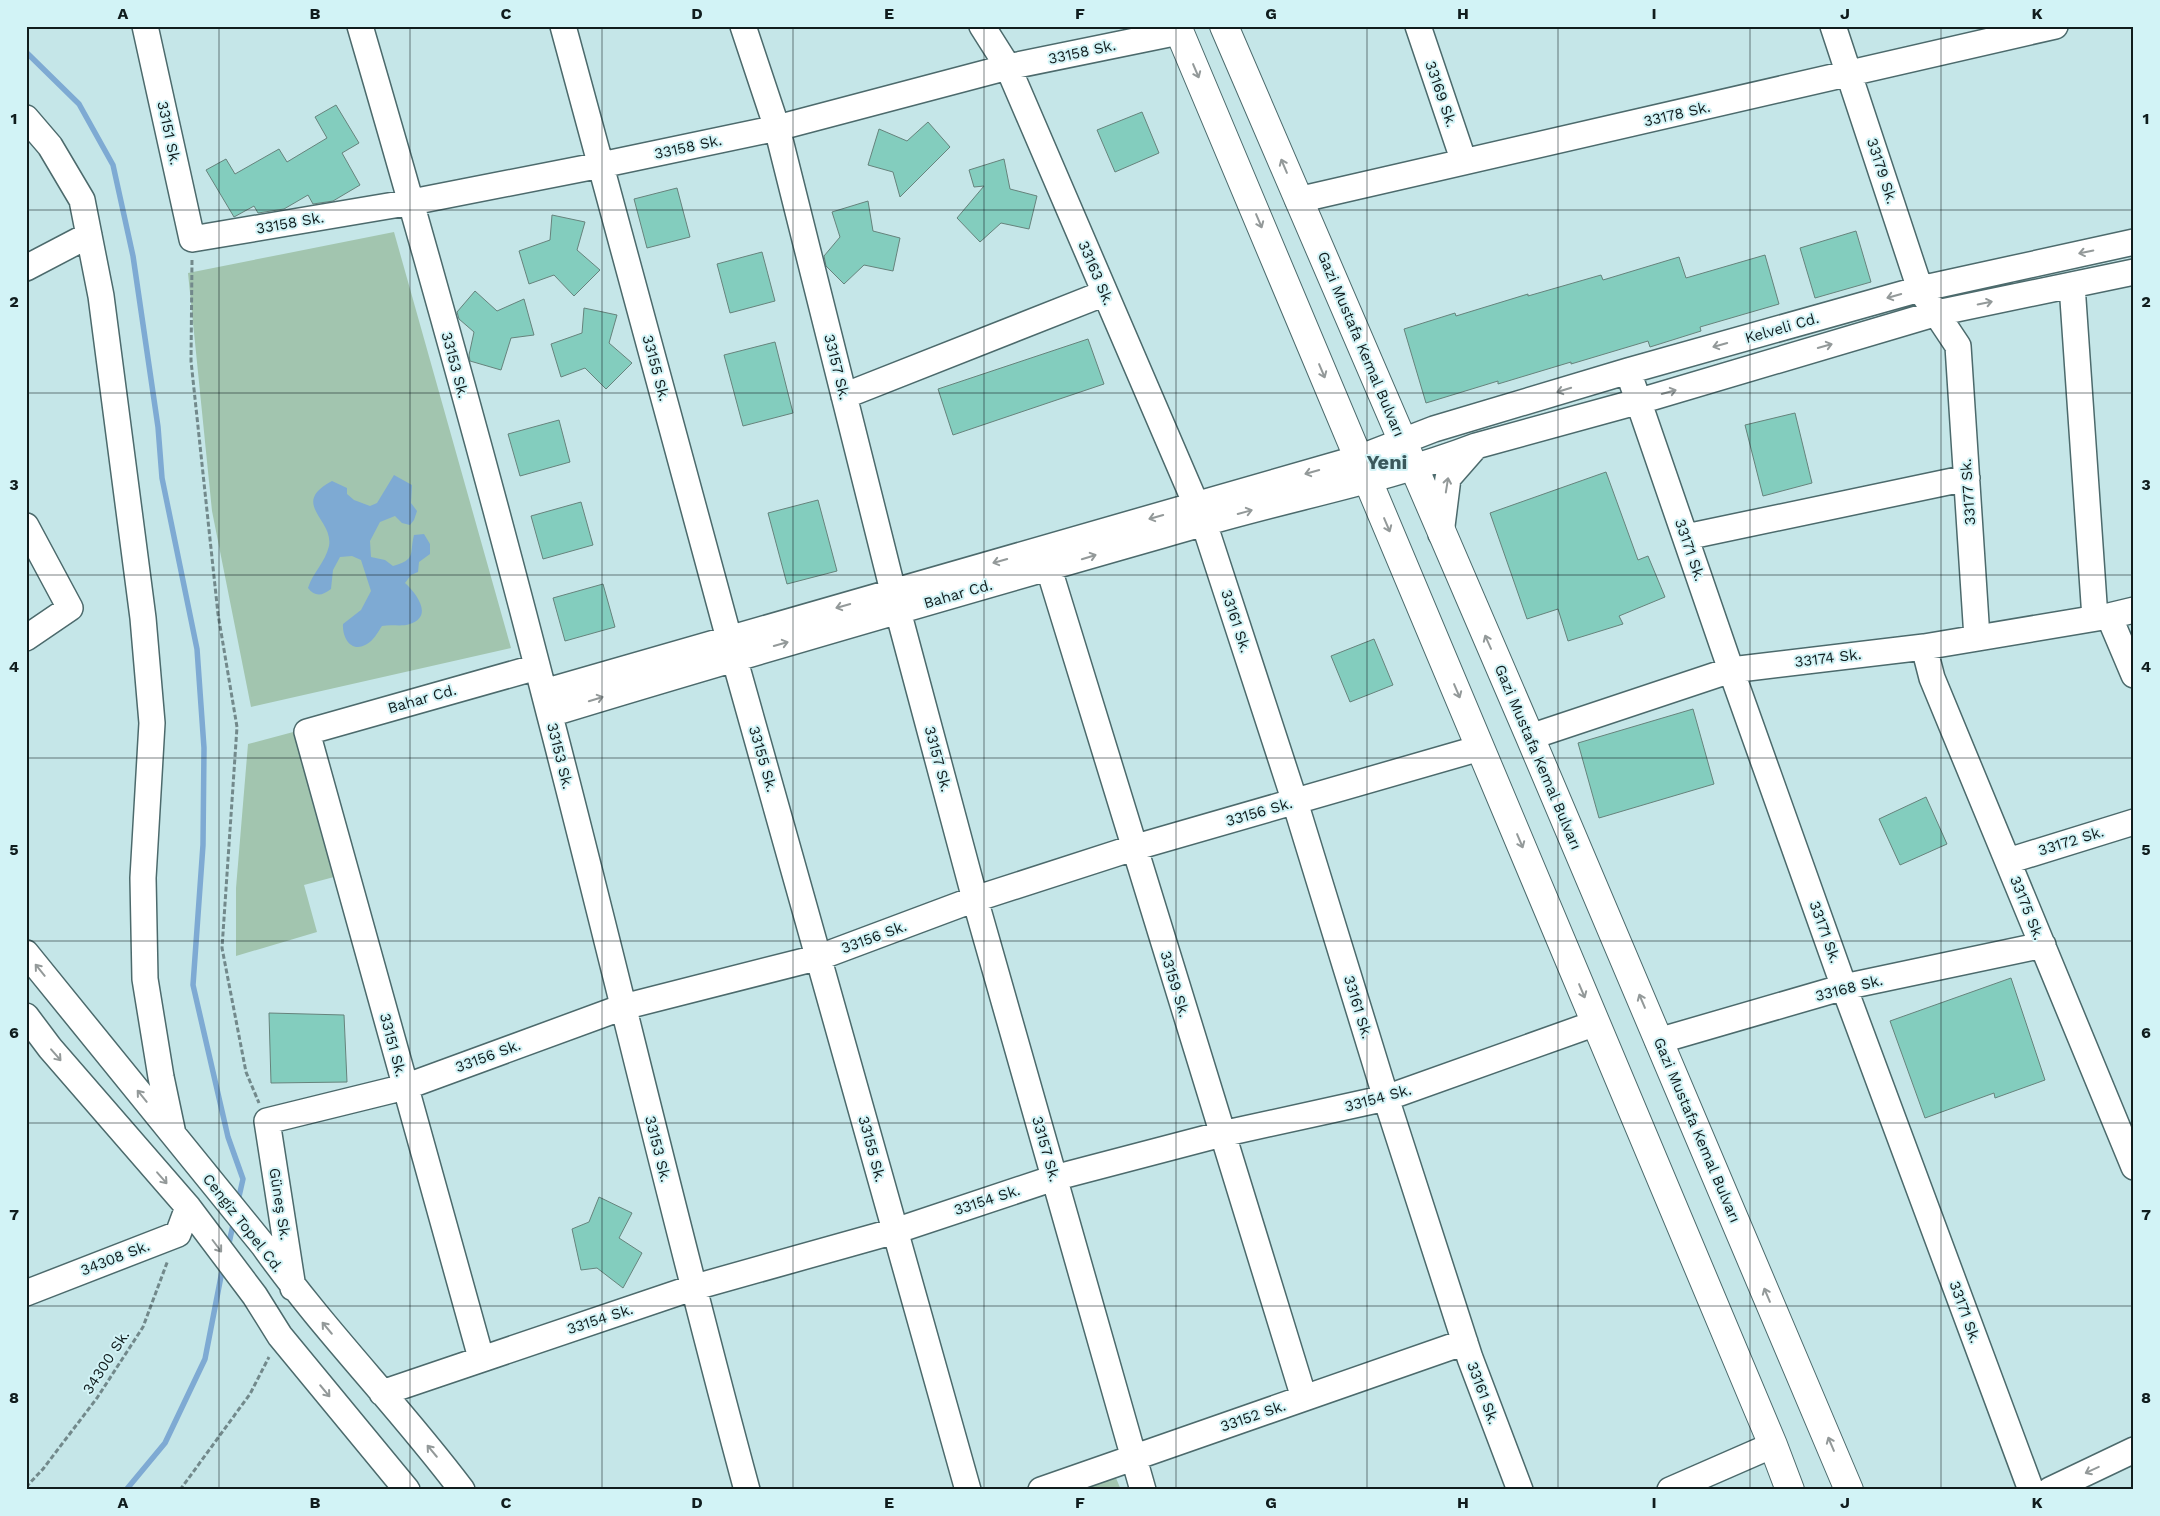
<svg xmlns="http://www.w3.org/2000/svg" width="2160" height="1516" font-family="'Work Sans',sans-serif">
<rect width="100%" height="100%" fill="#c5e6e8"/>
<path fill="#a2c5af" d="M394,232L511,648L251,707L212,511L188,273Z
M297,731L334,877L304,885L317,932L236,956V888L248,744Z
M1101,1466H1111L1121,1490H1023Z"/>
<path fill="#7eaad3" d="M394,475L412,485L411,503L417,511L414,520L410,525L402,523L395,516L380,522L370,541L371,557L385,560L393,566C417,559 409,554 414,535L424,534L430,544V554L419,562L418,572L411,575L405,583C416,593 434,616 410,624C401,627 392,624 382,626C378,632 373,641 367,644C351,654 342,637 343,624L361,610L371,591L361,560L352,556L340,557L333,570L331,589C322,596 315,597 308,588C313,572 325,563 329,546C334,519 289,504 332,481L347,488V494L354,500L370,506L377,503Z"/>
<g fill="none" stroke-linecap="round" stroke-linejoin="round">
<path stroke="#7eaad3" stroke-width="5.5" d="M26,52L79,104L113,165L133,256L158,427L162,478L197,649L204,748L203,845L193,985L228,1137L243,1179L238,1201
M228,1248L234,1220
M126,1490L165,1443L205,1359L223,1266"/>
</g>
<path fill="#83cdbe" stroke="#66837c" d="M336,105L359,143L342,153L360,185L333,201L313,204L308,195L284,209L258,213L254,206L234,217L206,170L226,159L235,174L279,149L287,162L327,138L315,117Z
M1142,112L1159,153L1115,172L1097,130Z
M928,122L950,147L900,197L893,172L868,165L879,129L907,141Z
M1004,159L1010,189L1037,196L1029,229L1001,223L980,242L957,218L984,186L974,187L969,170Z
M677,188L690,237L647,248L634,199Z
M868,201L873,231L900,238L893,271L864,265L844,284L826,266L824,256L840,237L832,212Z
M552,215L585,222L577,250L600,270L574,296L554,275L529,284L519,251L550,240Z
M1856,231L1871,282L1815,298L1800,248Z
M762,252L775,301L730,313L717,264Z
M1765,255L1779,304L1700,327L1701,331L1650,347L1648,341L1571,364V362L1498,384V381L1426,403L1404,329L1455,313L1456,316L1528,294V296L1601,275L1603,280L1679,257L1686,278Z
M475,291L497,311L524,299L534,335L511,338L501,370L470,361L469,355L474,332L459,319L457,312Z
M584,308L617,315L609,343L632,363L606,389L585,368L561,377L551,344L582,333Z
M1088,339L1104,384L953,435L938,389Z
M775,342L793,413L743,426L724,355Z
M1795,413L1812,483L1763,496L1745,425Z
M559,420L570,462L520,476L508,434Z
M1606,472L1638,560L1648,556L1665,597L1619,616L1623,624L1568,641L1558,609L1527,619L1490,513Z
M818,500L837,571L787,584L768,513Z
M581,502L593,545L543,559L531,516Z
M603,584L615,627L565,641L553,598Z
M1374,639L1393,685L1350,702L1331,656Z
M1693,709L1714,784L1599,818L1578,743Z
M1926,797L1947,844L1900,865L1879,819Z
M2011,978L2045,1080L1995,1098L1994,1093L1925,1118L1890,1021Z
M269,1013L344,1015L347,1082L271,1083Z
M599,1197L632,1213L619,1238L642,1253L623,1288L597,1268L581,1270L572,1229L589,1222Z"/>
<g fill="none" stroke-linecap="round" stroke-linejoin="round">
<defs>
<path id="minor" d="M145,26L192,239L412,202L601,165L777,128L1008,67L1179,32
M360,26C427,255 491,485 550,716C617,974 677,1233 747,1490
M563,26L734,657L968,1490
M743,26L777,128L898,611L975,899L1143,1490
M982,26L1008,67L1204,523L1295,802L1386,1098L1470,1358L1520,1490
M1418,26L1464,162
M1833,26L1920,289L1958,346L1977,638
M26,118L50,146L82,200L101,296L143,618L152,723L143,878L145,979L161,1077L173,1134
M1298,200L2055,26
M26,268L89,235
M2072,285L2095,618
M1628,371L1731,670L1844,987L2031,1490
M844,396L1105,293
M26,526L70,608L26,638
M1441,534L1448,478L1476,446L1640,401L1937,313L2134,272
M1686,537L1967,478
M1049,569L1304,1398
M2109,616L2134,675
M1924,647L1932,678L2134,1167
M544,692L1359,458L1434,429L1628,371L1920,289L2134,242
M550,714C766,648 984,586 1201,524C1293,497 1387,480 1476,446
M1530,737L1731,670L1924,647L2109,616L2134,610
M2008,861L2134,822
M26,953L263,1245C324,1331 399,1406 462,1490
M26,1016L50,1048L188,1207L255,1296L280,1336L407,1490
M1658,1041L1844,987L2043,945
M293,1288L267,1121L405,1087L623,1007L820,957L975,899L1133,848L1480,748
M26,1293L178,1234L188,1207
M481,1358L307,732L537,667
M382,1393L692,1288L895,1231L1054,1178L1222,1134L1386,1098L1596,1023
M1041,1490L1465,1342
M1670,1490L1773,1445
M2050,1490L2134,1450"/>
<path id="highway" d="M1177,26L1773,1445L1790,1490
M1224,26L1530,737L1849,1490"/>
</defs>
<use href="#minor" stroke="#4c6a6c" stroke-width="28"/>
<use href="#highway" stroke="#4c6a6c" stroke-width="30"/>
<path stroke="#72898b" stroke-width="3" stroke-dasharray="5 2.5" stroke-linecap="butt" d="M192,260L191,361L218,614L237,727L222,948L246,1072L259,1103
M26,1487L43,1469L97,1398L143,1327L168,1260
M180,1490L250,1394L269,1357"/>
<use href="#minor" stroke="#fff" stroke-width="25"/>
<use href="#highway" stroke="#fff" stroke-width="28"/>
</g>
<defs><path id="oneway-shaft" d="M-6 0H5M1.5-3L5.5 0L1.5 3" fill="none" stroke-width="1.6" stroke-linecap="round" stroke-linejoin="round" transform="scale(1.25)"/></defs>
<g stroke="#939999">
<use href="#oneway-shaft" transform="translate(1196 71) rotate(67)"/>
<use href="#oneway-shaft" transform="translate(1284 166) rotate(-113)"/>
<use href="#oneway-shaft" transform="translate(1259 221) rotate(67)"/>
<use href="#oneway-shaft" transform="translate(2086 252) rotate(168)"/>
<use href="#oneway-shaft" transform="translate(1894 296) rotate(164)"/>
<use href="#oneway-shaft" transform="translate(1985 303) rotate(-12)"/>
<use href="#oneway-shaft" transform="translate(1720 345) rotate(164)"/>
<use href="#oneway-shaft" transform="translate(1825 346) rotate(-16)"/>
<use href="#oneway-shaft" transform="translate(1322 371) rotate(67)"/>
<use href="#oneway-shaft" transform="translate(1564 390) rotate(163)"/>
<use href="#oneway-shaft" transform="translate(1669 392) rotate(-16)"/>
<use href="#oneway-shaft" transform="translate(1312 472) rotate(164)"/>
<use href="#oneway-shaft" transform="translate(1447 485) rotate(-81)"/>
<use href="#oneway-shaft" transform="translate(1245 512) rotate(-15)"/>
<use href="#oneway-shaft" transform="translate(1156 517) rotate(164)"/>
<use href="#oneway-shaft" transform="translate(1387 525) rotate(67)"/>
<use href="#oneway-shaft" transform="translate(1089 557) rotate(-17)"/>
<use href="#oneway-shaft" transform="translate(1000 561) rotate(164)"/>
<use href="#oneway-shaft" transform="translate(843 606) rotate(164)"/>
<use href="#oneway-shaft" transform="translate(1488 642) rotate(-114)"/>
<use href="#oneway-shaft" transform="translate(781 644) rotate(-16)"/>
<use href="#oneway-shaft" transform="translate(1457 691) rotate(67)"/>
<use href="#oneway-shaft" transform="translate(596 699) rotate(-17)"/>
<use href="#oneway-shaft" transform="translate(1520 841) rotate(67)"/>
<use href="#oneway-shaft" transform="translate(40 970) rotate(-129)"/>
<use href="#oneway-shaft" transform="translate(1582 991) rotate(67)"/>
<use href="#oneway-shaft" transform="translate(1642 1001) rotate(-113)"/>
<use href="#oneway-shaft" transform="translate(56 1055) rotate(49)"/>
<use href="#oneway-shaft" transform="translate(142 1096) rotate(-129)"/>
<use href="#oneway-shaft" transform="translate(162 1178) rotate(49)"/>
<use href="#oneway-shaft" transform="translate(217 1246) rotate(53)"/>
<use href="#oneway-shaft" transform="translate(1767 1295) rotate(-113)"/>
<use href="#oneway-shaft" transform="translate(327 1328) rotate(-130)"/>
<use href="#oneway-shaft" transform="translate(325 1391) rotate(50)"/>
<use href="#oneway-shaft" transform="translate(1831 1444) rotate(-113)"/>
<use href="#oneway-shaft" transform="translate(432 1451) rotate(-130)"/>
<use href="#oneway-shaft" transform="translate(2092 1470) rotate(155)"/>
</g>
<path fill="none" stroke="#101c1d" stroke-width="1" stroke-opacity="0.55" d="M219,26V1490M410,26V1490M602,26V1490M793,26V1490M984,26V1490M1176,26V1490M1367,26V1490M1558,26V1490M1750,26V1490M1941,26V1490M26,210H2134M26,393H2134M26,575H2134M26,758H2134M26,941H2134M26,1123H2134M26,1306H2134"/>
<g text-anchor="middle" dominant-baseline="central" stroke-width="4" stroke-linejoin="round" paint-order="stroke">
<g font-size="15" fill="#101c1d" stroke="#d2f3f6">
<text transform="translate(1082 52) rotate(-12)">33158 Sk.</text>
<text transform="translate(1441 94) rotate(71)">33169 Sk.</text>
<text transform="translate(1677 114) rotate(-13)">33178 Sk.</text>
<text transform="translate(169 133) rotate(78)">33151 Sk.</text>
<text transform="translate(688 147) rotate(-12)">33158 Sk.</text>
<text transform="translate(1882 171) rotate(72)">33179 Sk.</text>
<text transform="translate(290 223) rotate(-10)">33158 Sk.</text>
<text transform="translate(1096 273) rotate(67)">33163 Sk.</text>
<text transform="translate(1782 328) rotate(-16)">Kelveli Cd.</text>
<text transform="translate(1361 344) rotate(67)">Gazi Mustafa Kemal Bulvarı</text>
<text transform="translate(455 365) rotate(75)">33153 Sk.</text>
<text transform="translate(837 367) rotate(76)">33157 Sk.</text>
<text transform="translate(656 368) rotate(75)">33155 Sk.</text>
<text transform="translate(1968 492) rotate(-94)">33177 Sk.</text>
<text transform="translate(1690 550) rotate(71)">33171 Sk.</text>
<text transform="translate(958 594) rotate(-16)">Bahar Cd.</text>
<text transform="translate(1236 621) rotate(72)">33161 Sk.</text>
<text transform="translate(1828 658) rotate(-7)">33174 Sk.</text>
<text transform="translate(422 699) rotate(-16)">Bahar Cd.</text>
<text transform="translate(560 756) rotate(76)">33153 Sk.</text>
<text transform="translate(1538 757) rotate(67)">Gazi Mustafa Kemal Bulvarı</text>
<text transform="translate(763 759) rotate(74)">33155 Sk.</text>
<text transform="translate(938 759) rotate(75)">33157 Sk.</text>
<text transform="translate(1259 812) rotate(-16)">33156 Sk.</text>
<text transform="translate(2071 841) rotate(-17)">33172 Sk.</text>
<text transform="translate(2027 908) rotate(68)">33175 Sk.</text>
<text transform="translate(1825 932) rotate(70)">33171 Sk.</text>
<text transform="translate(874 937) rotate(-20)">33156 Sk.</text>
<text transform="translate(1175 984) rotate(73)">33159 Sk.</text>
<text transform="translate(1849 988) rotate(-14)">33168 Sk.</text>
<text transform="translate(1358 1007) rotate(73)">33161 Sk.</text>
<text transform="translate(393 1045) rotate(75)">33151 Sk.</text>
<text transform="translate(488 1056) rotate(-20)">33156 Sk.</text>
<text transform="translate(1378 1098) rotate(-15)">33154 Sk.</text>
<text transform="translate(1697 1130) rotate(67)">Gazi Mustafa Kemal Bulvarı</text>
<text transform="translate(658 1149) rotate(76)">33153 Sk.</text>
<text transform="translate(872 1149) rotate(75)">33155 Sk.</text>
<text transform="translate(1046 1149) rotate(74)">33157 Sk.</text>
<text transform="translate(987 1200) rotate(-18)">33154 Sk.</text>
<text transform="translate(280 1204) rotate(81)">Güneş Sk.</text>
<text transform="translate(243 1223) rotate(52)">Cengiz Topel Cd.</text>
<text transform="translate(115 1258) rotate(-21)">34308 Sk.</text>
<text transform="translate(1965 1312) rotate(70)">33171 Sk.</text>
<text transform="translate(600 1319) rotate(-18)">33154 Sk.</text>
<text transform="translate(106 1362) rotate(-57)">34300 Sk.</text>
<text transform="translate(1483 1393) rotate(70)">33161 Sk.</text>
<text transform="translate(1253 1416) rotate(-19)">33152 Sk.</text>
</g>
<g font-size="20" font-weight="bold" fill="#3b585b" stroke="#d2f3f6">
<text x="1387" y="462">Yeni</text>
</g>
</g>
<rect width="2160" height="1516" fill="none" stroke="#d2f3f6" stroke-width="55"/>
<rect x="28" y="28" width="2104" height="1460" fill="none" stroke="#101c1d" stroke-width="2"/>
<g font-size="16" text-anchor="middle" font-weight="bold" fill="#101c1d">
<text x="123" y="19">A</text>
<text x="315" y="19">B</text>
<text x="506" y="19">C</text>
<text x="697" y="19">D</text>
<text x="889" y="19">E</text>
<text x="1080" y="19">F</text>
<text x="1271" y="19">G</text>
<text x="1463" y="19">H</text>
<text x="1654" y="19">I</text>
<text x="1845" y="19">J</text>
<text x="2037" y="19">K</text>
<text x="14" y="124">1</text>
<text x="2146" y="124">1</text>
<text x="14" y="307">2</text>
<text x="2146" y="307">2</text>
<text x="14" y="490">3</text>
<text x="2146" y="490">3</text>
<text x="14" y="672">4</text>
<text x="2146" y="672">4</text>
<text x="14" y="855">5</text>
<text x="2146" y="855">5</text>
<text x="14" y="1038">6</text>
<text x="2146" y="1038">6</text>
<text x="14" y="1220">7</text>
<text x="2146" y="1220">7</text>
<text x="14" y="1403">8</text>
<text x="2146" y="1403">8</text>
<text x="123" y="1508">A</text>
<text x="315" y="1508">B</text>
<text x="506" y="1508">C</text>
<text x="697" y="1508">D</text>
<text x="889" y="1508">E</text>
<text x="1080" y="1508">F</text>
<text x="1271" y="1508">G</text>
<text x="1463" y="1508">H</text>
<text x="1654" y="1508">I</text>
<text x="1845" y="1508">J</text>
<text x="2037" y="1508">K</text>
</g>
</svg>
